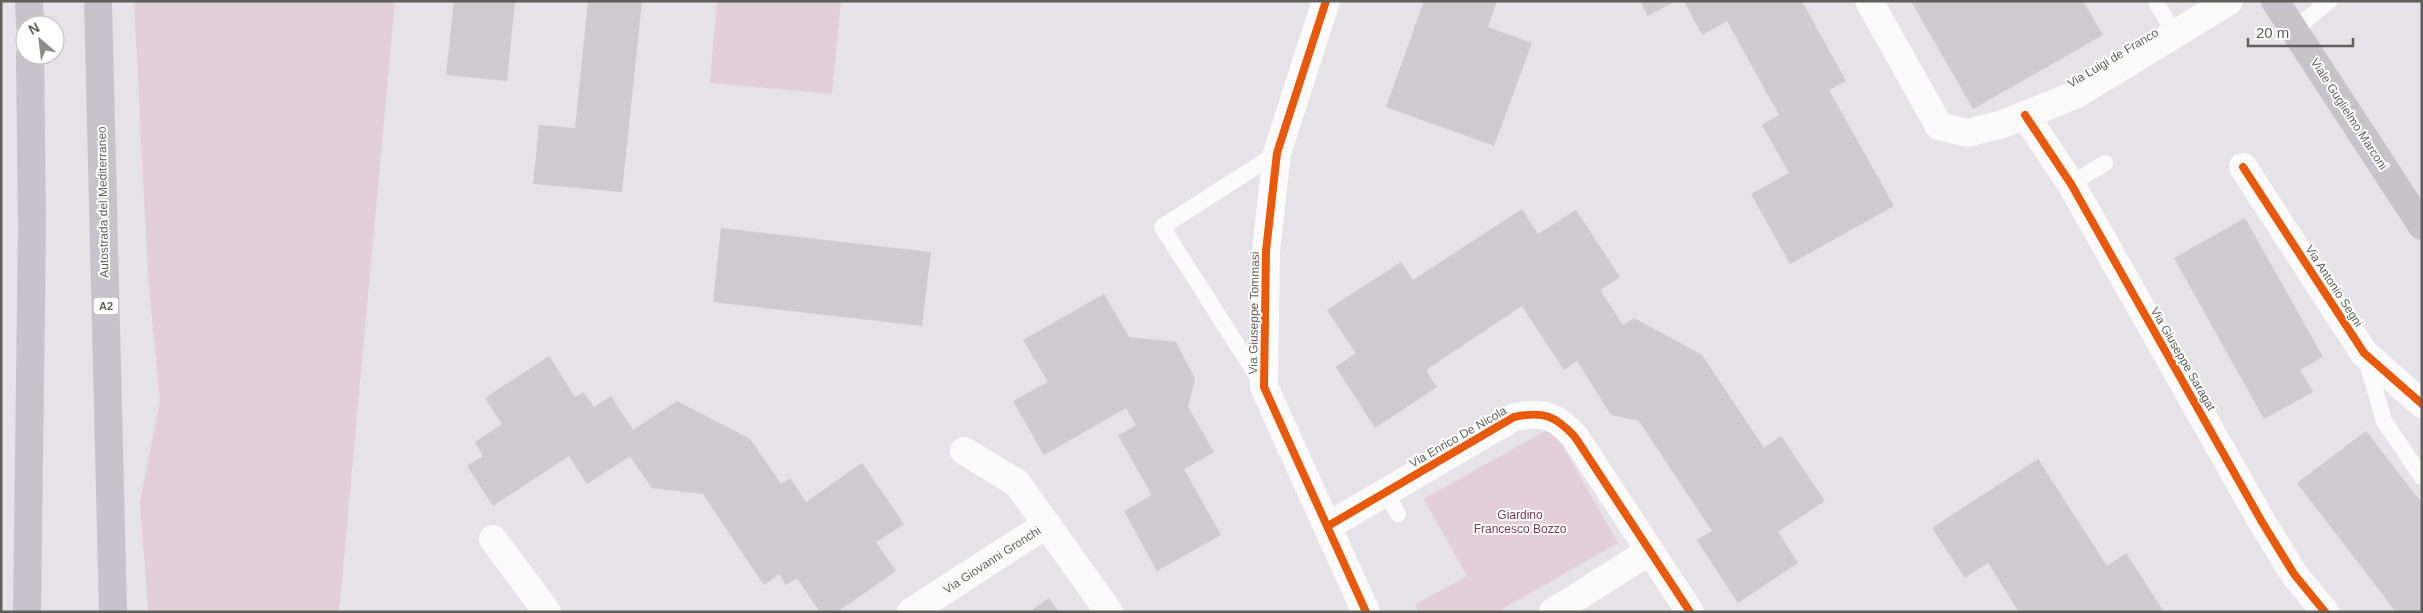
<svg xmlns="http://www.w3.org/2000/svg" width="2423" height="613" font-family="Arial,sans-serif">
<rect width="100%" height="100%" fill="#e5e2e8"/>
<path fill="#e2cfd8" d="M134,1H395L339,612H148L140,501L160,401L148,276Z
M717,1H841L832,94L710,83Z
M1552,427L1618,543L1497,612H1419L1415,605L1467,576L1424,499Z"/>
<path fill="#cdcbcf" d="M454,1H515L507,81L446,75Z
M588,1H642L622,192L533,184L539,125L575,128Z
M1424,1H1497L1488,27L1532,43L1494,146L1386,107Z
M1640,1H1676L1648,16Z
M1684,1H1802L1846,81L1829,90L1894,206L1790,264L1751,194L1789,173L1762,125L1779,115L1727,21L1702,35Z
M1911,1H2083L2103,35L1973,109Z
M1522,209L1538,234L1576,210L1620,277L1600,290L1623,325L1634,318L1702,355L1764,448L1781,436L1825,501L1778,532L1798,563L1738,603L1697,540L1712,531L1639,421L1611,415L1577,361L1564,370L1522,306L1426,370L1437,387L1375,428L1336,367L1356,353L1327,310L1401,262L1413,280Z
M2245,218L2323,357L2300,370L2313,392L2264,419L2174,258Z
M721,228L931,252L922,326L713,302Z
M1104,294L1129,337L1176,342L1195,379L1188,407L1214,452L1184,469L1221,535L1157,571L1124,511L1152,495L1118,436L1136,425L1126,408L1044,455L1013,401L1048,382L1023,340Z
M549,356L575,397L583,392L594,407L611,396L633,430L677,401L750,439L781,484L790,478L806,502L862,463L904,524L876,542L896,571L837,612H820L797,578L786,585L779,574L764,585L703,494L652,488L630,456L587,484L569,456L493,506L467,466L483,456L475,442L502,424L485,398Z
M2366,431L2422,503V612H2396L2297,483Z
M2038,459L2107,566L2126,553L2164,612H2019L1988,563L1965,578L1932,528Z
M1049,598L1059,612H1029Z"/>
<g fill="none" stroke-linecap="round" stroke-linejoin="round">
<path stroke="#fbfbfc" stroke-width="16" d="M2157,4L2175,34
M2294,30L2329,1
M2071,184L2105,163
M2365,356L2384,421L2422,477
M1262,384L1162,227L1277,153
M1386,492L1398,514"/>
<path stroke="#fbfbfc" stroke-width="28" d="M1326,1L1277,153L1266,251L1264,387L1366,612
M1869,1L1939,126L1967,133L2003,124L2075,95L2229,1
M2025,115L2071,184L2262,522L2294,574L2325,612
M2243,167L2364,353L2422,404
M964,451L1017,483L1109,612
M1328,526L1514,417C1543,411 1555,415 1575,437L1690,612
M493,539L547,612
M911,612L1047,524
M1553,612L1650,551"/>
<path stroke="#c6c3c9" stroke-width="28" d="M2275,1L2422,226"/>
<path stroke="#c6c3ca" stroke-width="28" d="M29,1L30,25
M98,1L113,612
M27,612L32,227L30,55"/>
<defs>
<path id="cycleway" d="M1326,1L1277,153L1266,251L1264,387L1366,612
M2025,115L2071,184L2262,522L2294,574L2325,612
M2243,167L2364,353L2422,404
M1328,526L1514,417C1543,411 1555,415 1575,437L1690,612"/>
</defs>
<use href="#cycleway" stroke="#fff" stroke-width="11"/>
<use href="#cycleway" stroke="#e8590c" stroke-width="8"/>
</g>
<g text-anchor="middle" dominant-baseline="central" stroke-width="4" stroke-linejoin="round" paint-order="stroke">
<rect fill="#fff" stroke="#8e8f8b" stroke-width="1" x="93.5" y="297.5" width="25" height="17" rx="4"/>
<g font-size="11" font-weight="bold" fill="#5e5f59">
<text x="106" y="306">A2</text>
</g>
<g font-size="12" fill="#5e5f59" stroke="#fff">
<text transform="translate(2113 58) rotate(-31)">Via Luigi de Franco</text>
<text transform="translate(2349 114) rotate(57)">Viale Guglielmo Marconi</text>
<text transform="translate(103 202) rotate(-91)">Autostrada del Mediterraneo</text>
<text transform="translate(2334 286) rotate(57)">Via Antonio Segni</text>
<text transform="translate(1254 313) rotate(-89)">Via Giuseppe Tommasi</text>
<text transform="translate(2183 359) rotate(60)">Via Giuseppe Saragat</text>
<text transform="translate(1458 437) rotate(-30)">Via Enrico De Nicola</text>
<text transform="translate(992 560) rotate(-33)">Via Giovanni Gronchi</text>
</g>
<g font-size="12" fill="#793d4f" stroke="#fff">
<text x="1520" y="515">Giardino<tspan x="1520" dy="14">Francesco Bozzo</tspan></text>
</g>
</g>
<rect width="2423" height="613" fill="none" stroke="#5e5f59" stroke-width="5"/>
<g transform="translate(40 40) rotate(332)"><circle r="24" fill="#ffffff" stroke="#bfbfbd"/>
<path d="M0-4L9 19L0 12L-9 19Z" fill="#8d8d8b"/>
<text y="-8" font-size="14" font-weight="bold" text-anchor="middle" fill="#5e5f59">N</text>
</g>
<path d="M2248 38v8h105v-8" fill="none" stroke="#5e5f59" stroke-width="2.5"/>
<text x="2256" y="38" font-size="15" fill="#5e5f59" stroke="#ffffff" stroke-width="4" paint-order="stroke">20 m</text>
</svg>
